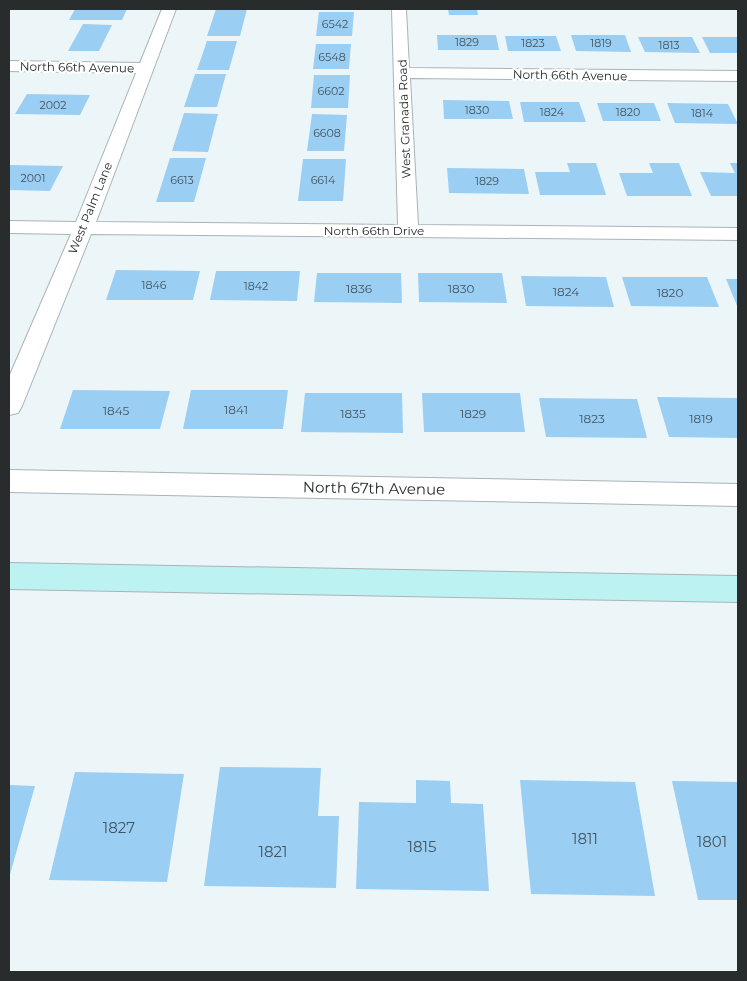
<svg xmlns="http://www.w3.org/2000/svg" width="747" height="981" font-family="Montserrat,sans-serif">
<rect width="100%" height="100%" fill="#ecf6f9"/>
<path fill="#9acef3" d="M75,9H127L122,20H69Z
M216,9H247L240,36H207Z
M448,9H477L478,15H449Z
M319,12H354L352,36H316Z
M83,24L112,25L99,51H68Z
M437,35H496L499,50H438Z
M571,35H625L631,52L576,51Z
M505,36H556L561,51H508Z
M638,37H692L700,53L645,52Z
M702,37H738V53H710Z
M207,41H237L229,70H197Z
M316,44H351L349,69H313Z
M195,74H226L217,107H184Z
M314,75H350L348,108H311Z
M27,94L90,95L80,115L15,114Z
M443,100L509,101L513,119H444Z
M520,102H579L586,122H524Z
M597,103H654L661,121H603Z
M667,103L728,104L738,124L675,123Z
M184,113L218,114L208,152L172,151Z
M312,114L347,115L344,151H307Z
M170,158H206L194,202H156Z
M303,159H346L343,201H298Z
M567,163H596L606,195H540L535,172H570Z
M649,163H679L692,196H627L619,173H653Z
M730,163H738V196H711L700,172L735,173Z
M9,165L63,166L50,191L9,190Z
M447,168L524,169L529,194L449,193Z
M116,270L200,271L193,300H106Z
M216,271H300L297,301L210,300Z
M317,273H401L402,303L314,302Z
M418,273H502L507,303L419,302Z
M521,276L606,277L614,307L526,306Z
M622,277H707L719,307L631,306Z
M726,279H738V308Z
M73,390L170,391L160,429H60Z
M191,390H288L283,429H183Z
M305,393H402L403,433L301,432Z
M422,393H520L525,432H424Z
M657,397L738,398V438L669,437Z
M539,398L637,399L647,438L546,437Z
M220,767L321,768L318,816H339L336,888L204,886Z
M75,772L184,774L167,882L49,880Z
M416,780L450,781L451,803L483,804L489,891L356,889L359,802L416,803Z
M520,780L635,782L655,896L531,894Z
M672,781L738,782V900H698Z
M9,785L35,786L9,878Z"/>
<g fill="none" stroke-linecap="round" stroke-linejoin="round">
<defs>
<path id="street" d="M162,9H176L96,222L398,225L392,9H406L409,68L738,71V81L410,78L418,225L738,228V240L91,234L22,406L18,413L9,415V377L71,234L9,233V221L76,222L136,73L9,71V61L140,63Z
M9,470L738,484V506L9,492Z"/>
<path id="secondary" d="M9,563L738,576V602L9,589Z"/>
</defs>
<use href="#street" stroke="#aab3b6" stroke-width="2"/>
<use href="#secondary" stroke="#aab3b6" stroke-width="2"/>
<use href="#street" fill="#fff" fill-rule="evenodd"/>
<use href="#secondary" fill="#bcf2f2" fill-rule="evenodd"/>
</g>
<g text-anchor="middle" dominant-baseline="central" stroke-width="4.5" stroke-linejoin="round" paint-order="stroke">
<g font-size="11" fill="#44545e">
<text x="335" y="24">6542</text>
<text x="467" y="42">1829</text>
<text x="533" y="43">1823</text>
<text x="601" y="43">1819</text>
<text x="669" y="45">1813</text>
<text x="332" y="57">6548</text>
<text x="331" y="91">6602</text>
<text x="53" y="105">2002</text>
<text x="477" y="110">1830</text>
<text x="552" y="112">1824</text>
<text x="628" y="112">1820</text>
<text x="702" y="113">1814</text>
<text x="327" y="133">6608</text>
<text x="33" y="178">2001</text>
<text x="182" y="180">6613</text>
<text x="323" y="180">6614</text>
<text x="487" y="181">1829</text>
<text x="154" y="285">1846</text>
<text x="256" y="286">1842</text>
</g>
<g font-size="12" fill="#282c2d" stroke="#fff">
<text transform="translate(77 67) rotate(1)">North 66th Avenue</text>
<text transform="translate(570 75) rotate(1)">North 66th Avenue</text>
<text transform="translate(404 119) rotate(-92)">West Granada Road</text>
<text transform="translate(90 208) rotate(-68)">West Palm Lane</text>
<text x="374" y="230">North 66th Drive</text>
</g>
<g font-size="12" fill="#44545e">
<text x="359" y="288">1836</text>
<text x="461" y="288">1830</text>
<text x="566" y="291">1824</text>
<text x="670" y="292">1820</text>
<text x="236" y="409">1841</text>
<text x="116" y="410">1845</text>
<text x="353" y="413">1835</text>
<text x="473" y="413">1829</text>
<text x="592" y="418">1823</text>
<text x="701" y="418">1819</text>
</g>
<g font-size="15" fill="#282c2d" stroke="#fff">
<text transform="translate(374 488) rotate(1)">North 67th Avenue</text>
</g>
<g font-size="15" fill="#44545e">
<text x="119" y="827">1827</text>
<text x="585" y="838">1811</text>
<text x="712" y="841">1801</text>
<text x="422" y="846">1815</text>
<text x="273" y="851">1821</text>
</g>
</g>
<rect width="747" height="981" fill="none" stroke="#282c2d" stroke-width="20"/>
</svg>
